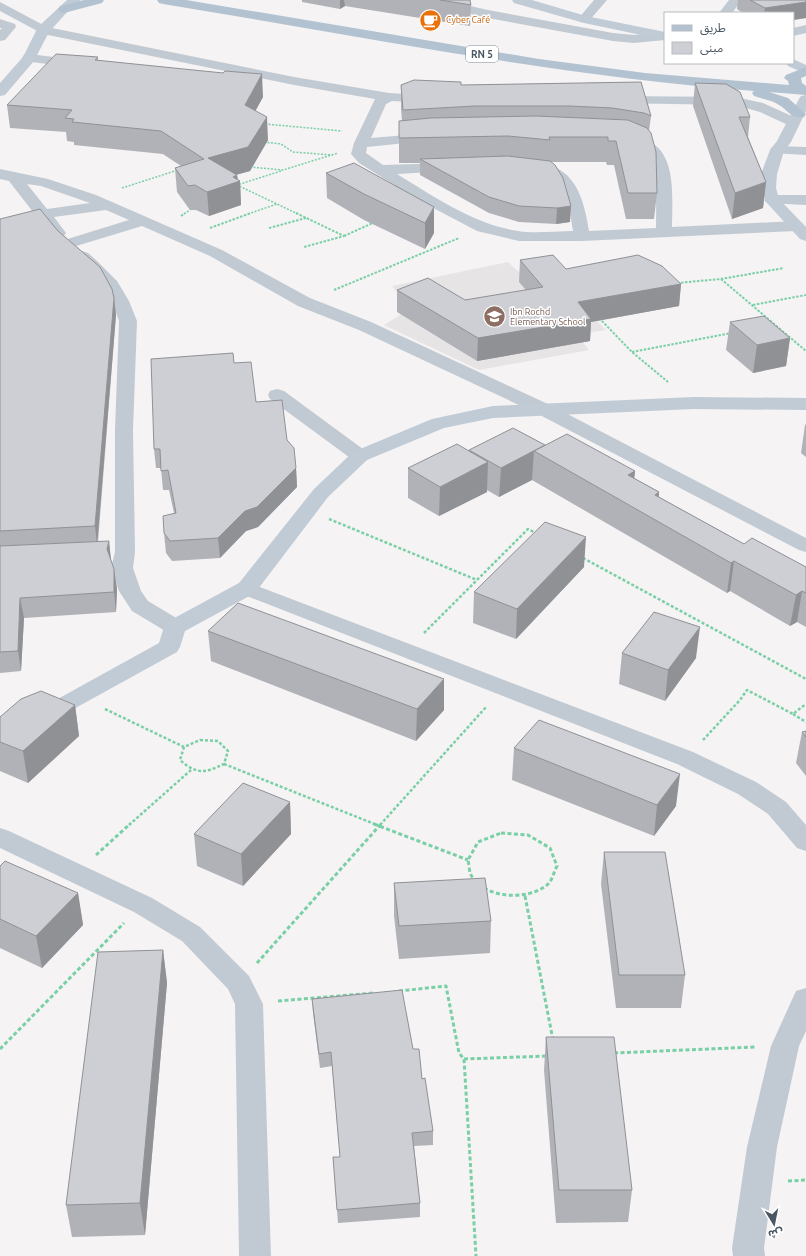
<svg xmlns="http://www.w3.org/2000/svg" width="806" height="1256" font-family="Ubuntu,'Noto Sans Arabic',sans-serif">
<rect width="100%" height="100%" fill="#f5f3f3"/>
<path fill="#e6e4e5" d="M508,262L538,290L561,286L606,330L586,333L580,339L589,350L479,370L384,325L410,309L392,286Z"/>
<g fill="none" stroke-linecap="round" stroke-linejoin="round">
<path stroke="#7ad0a6" stroke-width="1.5" stroke-dasharray="2 1.5" stroke-linecap="butt" d="M265,124L342,131
M264,142L281,144L293,152L332,155
M250,167L283,170L338,153
M281,171L237,185L298,214
M122,188L178,170
M184,214L190,210
M248,214L277,204"/>
<path stroke="#7ad0a6" stroke-width="2" stroke-dasharray="2.5 1.5" stroke-linecap="butt" d="M296,213L344,236L304,247
M181,216L185,213
M210,228L251,213
M269,228L306,218
M344,236L375,222
M721,279L806,351
M677,283L721,279L784,268
M334,290L459,238
M753,305L806,295
M599,318L632,352L668,382
M632,352L731,333"/>
<path stroke="#7ad0a6" stroke-width="2.5" stroke-dasharray="3 2" stroke-linecap="butt" d="M329,519L477,580
M583,558L806,679
M424,633L528,529L536,533
M105,709L184,747
M793,714L806,722
M200,740L218,741L228,751L224,764C205,773 197,775 180,760L184,747Z
M703,740L740,700L747,690L793,714L806,704
M224,764L377,825
M129,825L191,770
M380,825L487,706"/>
<path stroke="#7ad0a6" stroke-width="3" stroke-dasharray="4 2.5" stroke-linecap="butt" d="M374,824L468,860
M501,833L528,835L550,848L557,866C554,871 552,882 547,885C527,901 485,899 471,875C469,871 469,864 468,860L478,842Z
M96,855L130,824
M525,896L553,1040
M257,963L381,824
M399,991L446,986L459,1053L464,1059L476,1256
M278,1001L374,993
M0,1049L124,923
M614,1053L755,1047
M464,1059L547,1056
M788,1181L806,1180"/>
<path fill="#c1cad2" fill-rule="evenodd" d="M422,0H444L488,10L613,33L634,35L665,32V40L634,43L613,41L488,18L424,3Z
M594,0H607L588,22H580L578,19Z
M729,0H742L732,13H719Z
M0,2L47,27L294,77L389,93L437,96L439,99L437,102L432,103L392,101L386,104L371,138L430,133L435,134L437,137L435,140L367,147L366,153L383,165L450,163L455,164L457,167L455,170L450,171L397,174C433,196 475,225 518,231C536,234 555,231 573,231C569,203 566,179 535,171L533,168L535,165C540,163 544,165 550,166C578,173 585,206 589,231L656,228C656,212 658,164 648,153C642,146 633,145 625,143L623,140L625,137C631,135 637,137 643,139C678,149 672,198 672,227L796,221L802,223L804,226L802,229L796,231L582,241H519L477,231L420,201L359,163L351,154L354,143L375,99L294,85L43,34L0,11Z
M0,19L15,24L16,27L5,40L0,41V30L2,28H0Z
M806,25V33L793,36V28Z
M29,54L78,60L83,61L85,64L83,67L78,68L24,61L22,58L24,55Z
M616,96L735,97L763,103L798,119L800,122L798,125L793,126L788,125L760,112L735,105L611,103L609,100L611,97Z
M777,146L806,147V155L772,153L770,150L772,147Z
M0,169L48,179L96,195L222,250L310,298L371,322L552,406L806,538V552L799,550L538,414L359,330L298,306L210,256L142,226L73,247L67,249L61,247L59,244L61,241L129,220L106,210L54,217L66,233L64,236C51,240 47,229 40,220L0,229V219L33,212L9,181L0,179ZM27,184L41,186L90,203L47,209Z
M772,195H806V205L767,203L764,200L767,197Z
M82,251L88,253L96,260L117,281L129,301L137,321L133,430L135,552L133,568L141,591L148,601L183,622L186,627L183,632L175,634L167,632L132,611L119,591L111,568L115,552V430L119,321L112,301L104,288L74,256L76,253Z
M277,389L284,391L367,452L370,456L367,460L360,462L353,460L270,399L268,395L270,391Z
M247,582L693,752L756,782L786,802L806,825V851L797,848L768,814L738,794L677,764L239,593L236,588L239,583Z
M0,828L9,831L152,898L200,927L249,976L263,1004L271,1256H239L235,1004L228,989L182,941L134,912L0,848Z
M806,988V1031L799,1046L777,1147L764,1248L765,1256H733L732,1248L747,1147L771,1046L796,991Z"/>
<path fill="#c1cbd6" fill-rule="evenodd" d="M67,0H81L70,9L49,32L34,61L5,95L0,96V83L23,57L38,27Z
M512,0H532L586,16L665,32V40L584,23L514,3Z
M793,59L806,65V74L788,66L786,63H793Z
M806,95V111L791,142L784,151L777,174L776,188L779,199L806,227V241L800,239L767,203L760,188L761,174L770,150L777,141L799,99L801,96Z
M694,397L806,398V410L694,409L493,418L444,428L367,460L328,497L255,593L185,631L180,647L177,652L70,711L0,739V722L54,701L159,643L164,627L167,622L239,583L314,489L353,452L432,419L493,406Z"/>
<path fill="#b3c2d1" fill-rule="evenodd" d="M84,0H104L102,3L64,13L60,12L58,9L60,6Z
M157,0H186L539,59L645,73L789,85L788,81L784,78L786,75L806,67V76L801,78L802,83L806,86V95L769,92L788,98L806,114L804,117C792,120 788,110 779,105C772,100 762,99 754,96L752,93L754,91C555,76 360,36 163,4L159,3Z"/>
</g>
<path fill="#b0b2b7" d="M302,0H470L471,5L470,26L345,6L340,9L302,2Z
M738,0H806V18L793,20V13H743L737,9Z
M98,57V60L263,97L255,111L268,140L250,171L236,175H237L238,180L240,181L241,205L209,216L196,210H190L177,192L175,168L181,166L163,154L74,145V142L67,141L66,132L10,128L7,105Z
M641,82L651,116L649,131L657,193L654,219H626L614,165H607L606,162H551L570,222L556,224L519,222L489,213L420,175V163H399V121H402L401,108V85H461Z
M695,83L750,117L748,137L766,182L763,208L732,219L693,106Z
M326,173L434,207V233L425,249L364,220L327,198Z
M0,219L58,231L114,298L116,315L98,542L109,541L111,560L117,589L116,612L24,618L21,671L0,673Z
M520,260L566,269L681,284L679,306L591,322L590,341L477,361L397,312V290L465,300L526,290L519,282Z
M730,322L790,338L786,366L753,373L726,350Z
M234,363L256,402L296,468L297,487L258,527L246,531L220,558L172,561L166,553L164,533L174,513L169,490H163L161,468H156L154,449Z
M806,424V457L801,453L805,425Z
M545,445L635,471L634,478L659,492V497L744,544L806,567V627L797,622L790,626L730,591L727,593L532,480L499,497L487,490V492L439,516L408,498V468L469,451V450Z
M584,567L516,639L473,623L474,592Z
M208,631L444,710L416,741L211,661Z
M622,653L696,658L665,701L619,684Z
M75,705L79,736L28,783L0,771V717Z
M806,731V776L796,763L802,732Z
M514,748L676,806L654,836L512,780Z
M290,802L291,834L243,886L197,866L194,834Z
M604,852L685,975L681,1008H616L601,884Z
M0,866L78,893L83,925L42,968L0,948Z
M394,883L491,921L490,953L399,959L394,916Z
M163,950L167,983L145,1235L72,1237L66,1205Z
M312,999L413,1049L422,1079L433,1131V1145L414,1146L420,1203V1217L338,1223L333,1157H340L332,1066L320,1068L313,1013Z
M546,1037L632,1190L628,1222L556,1223L544,1070Z"/>
<path fill="#909195" d="M340,0H344L345,6L340,9Z
M806,2V18L793,20V13H764L765,8Z
M262,74L263,97L246,128L245,105Z
M267,117L268,140L250,171L209,182L208,158Z
M237,175L238,182L240,181L241,205L209,216L207,192L233,177Z
M766,182L763,208L732,219L735,193Z
M571,206L570,222L556,224L557,208Z
M434,207V233L425,249V223Z
M681,284L679,306L591,322L590,341L477,361L478,338L578,302Z
M114,298L116,315L97,545L95,526Z
M790,338L786,366L753,373L757,345Z
M545,445L534,451L532,480L499,497L501,468Z
M488,462L487,492L439,516L440,487Z
M296,468L297,487L258,527L246,531L220,558L218,538L245,511Z
M635,471L632,500L628,475Z
M659,492L656,521L655,495Z
M586,537L584,567L516,639L517,609Z
M109,541L111,561L107,549Z
M734,561L730,591L727,593L731,563Z
M114,569L117,589L116,612L114,592Z
M802,591L797,622L790,626L796,595Z
M20,598L24,618L21,671L18,651Z
M700,627L696,658L665,701L668,670Z
M444,679V710L416,741L417,709Z
M75,705L79,736L28,783L23,751Z
M680,774L676,806L654,836L657,805Z
M290,802L291,834L243,886L241,854Z
M78,893L83,925L42,968L36,936Z
M163,950L167,983L145,1235L140,1203Z"/>
<path fill="#cdcfd5" stroke="#909195" d="M440,0H470L471,5Z
M750,0H806V2L765,8Z
M56,54L98,57L95,60L223,73L225,71L262,74L245,105L267,117L248,147L208,158L237,175L233,177L240,181L207,192L195,185L188,186L175,168L204,159L161,131L72,122L74,119L65,118L72,110L7,105Z
M414,80L461,82V85L641,82L651,116L644,113L612,108L570,106H475L403,110L401,85Z
M695,83L726,84L740,92L750,117H739L766,182L735,193Z
M536,116L628,120L647,128L651,133L656,152L657,193H628L616,141H608V137H549L550,140L508,136L399,138V121L431,118Z
M508,156L550,161L555,165L563,178L571,206L557,208L519,206L489,197L420,159Z
M354,163L434,207L425,223L364,194L326,173Z
M40,209L58,231L100,267L112,289L114,298L95,526L0,531V219Z
M553,255L566,269L638,255L662,266L681,284L578,302L591,319L478,338L397,290L428,278L465,300L543,287L520,260Z
M764,316L790,338L757,345L730,322Z
M233,353L234,363L251,362L256,402L282,400L287,440L294,448L296,468L257,507L245,511L218,538L170,541L164,533L163,516L176,513L168,470L161,471L160,449H154L151,359Z
M513,428L545,445L501,468L469,450Z
M567,434L635,471L628,475L659,492L655,495L744,544L752,538L806,567V593L802,591L796,595L734,561L731,563L534,451Z
M457,444L488,462L440,487L408,468Z
M545,522L586,537L517,609L474,592Z
M109,541L107,549L114,569V592L20,598L18,651L0,652V546Z
M238,603L444,679L417,709L208,631Z
M654,612L700,627L668,670L622,653Z
M41,691L75,705L23,751L0,742V717L21,699Z
M539,720L680,774L657,805L514,748Z
M806,731V737L802,732Z
M243,783L290,802L241,854L194,834Z
M604,852H665L685,975H619Z
M5,861L78,893L36,936L0,919V866Z
M485,878L491,921L399,926L394,883Z
M163,950L140,1203L66,1205L98,952Z
M402,990L413,1049H419L422,1079L425,1078L433,1131L412,1133L420,1203L337,1210L333,1157H340L331,1052L319,1054L312,999Z
M546,1037H614L632,1190H559Z"/>
<defs>
<symbol id="cafe-disc" viewBox="-11 -11 22 22"><circle r="9.5" fill="#e8710a" stroke="#fff"/><path d="M-5.5-4.5H6V0H3Q3 3.5 0 3.5H-2.5Q-5.5 3.5-5.5 0ZM3-3.2v2h1.7v-2ZM-6 4.5H4V6H-6Z" fill="#fff"/></symbol>
<symbol id="school-disc" viewBox="-11 -11 22 22"><circle r="9.5" fill="#8d6e63" stroke="#fff"/><path d="M0-5L7-2L0 1L-7-2ZM-4 1L0 2.5L4 1V4Q0 6-4 4Z" fill="#fff"/></symbol>
</defs>
<g fill-rule="evenodd">
<use href="#cafe-disc" x="418" y="8" width="25" height="25"/>
<use href="#school-disc" x="482" y="304" width="25" height="25"/>
</g>
<g text-anchor="middle" dominant-baseline="central" stroke-width="3" stroke-linejoin="round" paint-order="stroke">
<g font-size="9" fill="#c56008" stroke="#fff" text-anchor="start">
<text x="446" y="20">Cyber Café</text>
</g>
<g font-size="9" fill="#785e54" stroke="#fff" text-anchor="start">
<text x="510" y="312">Ibn Rochd<tspan x="510" dy="10">Elementary School</tspan></text>
</g>
<rect fill="#fff" stroke="#808990" stroke-width="1" x="466" y="46" width="32" height="16" rx="3"/>
<g font-size="10" font-weight="bold" fill="#4a5661">
<text x="482" y="54">RN 5</text>
</g>
</g>
<rect x="664" y="12" width="130" height="52" fill="#ffffff" stroke="#b7bbc0"/>
<rect x="672" y="25" width="20" height="6" fill="#b3c2d1" stroke="#b7bbc0"/>
<text x="700" y="32" font-size="12" fill="#4a5661">طريق</text>
<rect x="672" y="42" width="20" height="12" fill="#cdcfd5" stroke="#b7bbc0"/>
<text x="700" y="52" font-size="12" fill="#4a5661">مبنى</text>
<g transform="translate(774 1224) rotate(170)" stroke="#ffffff" stroke-width="3" paint-order="stroke">
<path d="M0-3L7 15L0 10L-7 15Z" fill="#4a5661"/>
<text y="-6" font-size="11" font-weight="bold" text-anchor="middle" fill="#4a5661">ش</text>
</g>
</svg>
